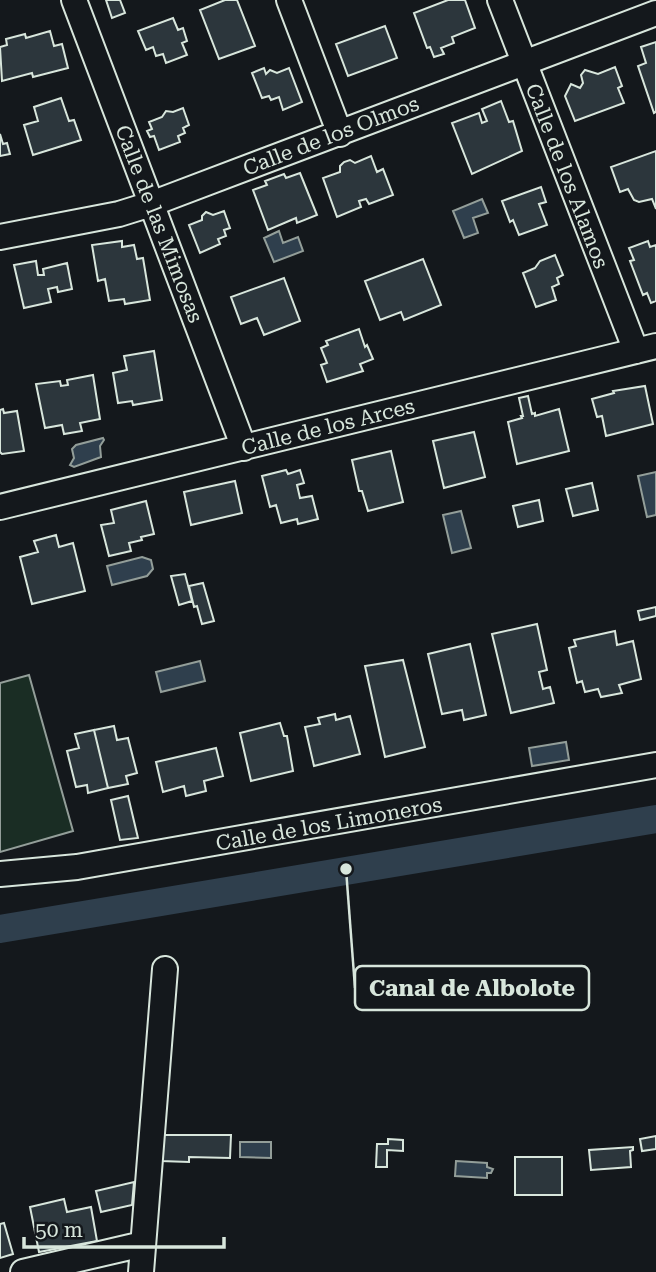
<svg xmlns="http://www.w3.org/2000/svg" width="656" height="1272" font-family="'Roboto Serif',serif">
<rect width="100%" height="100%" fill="#14181c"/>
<path fill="#1a2d24" stroke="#939e99" stroke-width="2" d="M29,675L73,831L0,852V683Z"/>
<path fill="#2f3f4d" stroke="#939e99" stroke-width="2" d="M482,199L488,213L473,218L478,233L464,238L453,211Z
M279,231L283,243L298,237L303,251L274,262L264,238Z
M103,438L104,440L100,446L101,457L74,467L70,465L74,458L72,449L76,445Z
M656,472V515L647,517L638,476Z
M461,511L471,548L452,553L443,515Z
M142,557L151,560L153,569L147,576L112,585L107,566Z
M200,661L205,681L161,692L156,672Z
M566,742L569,760L532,766L529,748Z
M240,1142H271V1158L240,1157Z
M456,1161L487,1163V1167L493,1169L491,1173H487V1178L455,1176Z"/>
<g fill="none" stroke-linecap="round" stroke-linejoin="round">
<path stroke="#2f3f4d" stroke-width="28" d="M0,929L656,819"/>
</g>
<path fill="#2c363c" stroke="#d8e6dc" stroke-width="2" d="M106,0H120L125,13L112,18Z
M225,0H237L255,46L219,59L200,10Z
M448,0H465L475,28L452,37L454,43L441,48L444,54L434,57L430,47L427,48L414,13Z
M173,18L178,30L183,28L187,41L182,43L187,55L166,63L163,54L156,56L153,47L146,50L138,31Z
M385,26L397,58L348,76L336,44Z
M50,31L54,46L62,44L68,68L33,77L32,73L2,81L0,47L7,45L6,39L25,34L26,38Z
M656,42V112L654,113L638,66L646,63L641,47Z
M615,67L622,86L618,88L624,103L575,121L565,96L571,84L580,88L583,83L581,75L585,70L598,74Z
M264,68L266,74L270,70L277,73L289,68L302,102L283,110L279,97L271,100L269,96L262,98L252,73Z
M61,98L69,121L74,120L81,140L33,155L24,125L38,121L34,107Z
M501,101L509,122L513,121L522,151L472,174L452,123L479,113L482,123L487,121L482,109Z
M183,108L189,125L183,128L185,133L178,136L180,142L159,150L154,136L150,137L147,131L152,129L149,122L162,117L166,111L173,112Z
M0,134L3,144L7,143L10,154L0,156Z
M656,151V209L652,199L639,202L634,200L628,189L620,192L611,167Z
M371,156L377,172L383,169L393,195L369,204L366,199L359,201L361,207L337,217L323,178L340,172V166L344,162L350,160L355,163Z
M300,173L317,215L297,223L296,218L268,230L253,190L267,185L265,181L284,174L286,178Z
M541,187L546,202L539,204L547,225L519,235L513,220L510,222L502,201Z
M224,211L230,228L224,230L226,236L218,239L220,244L200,253L189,225L202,220V216L206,212L213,215Z
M122,241V247L134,245L137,259L143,258L150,300L125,304L124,299L109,301L105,279L98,281L92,245Z
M648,241L650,247L656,245V301L651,303L647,293L643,295L630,261L634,260L629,248Z
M555,255L563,275L557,278L559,284L552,287L556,300L536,307L523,273L535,268L540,261Z
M423,259L441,305L404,320L401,312L380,320L365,281Z
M36,261L38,275H44L43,269L67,263L72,289L58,292L57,287L48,289L51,302L24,308L14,265Z
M284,278L300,321L264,335L257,318L241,324L231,297Z
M359,329L365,347L367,345L373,359L360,364L363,371L327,382L321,365L327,363L321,348L328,345L326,341Z
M154,351L162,400L133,405L132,401L118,403L113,373L127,370L124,356Z
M93,375L100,419L80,423L82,431L64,434L62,425L45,428L36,384L60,381L61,386L68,385L67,380Z
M645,386L653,424L606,436L602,416L597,417L592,399L614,393L613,391Z
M528,396L532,414L535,413V416L559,409L569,451L517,464L508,422L522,418L521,416H523L519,398Z
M3,409L4,413L17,411L24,451L2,454L0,452V410Z
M474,432L485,477L444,488L433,441Z
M391,451L403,502L368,511L362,491H359L352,460Z
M286,470L288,474L300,470L304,483L297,485L300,498L312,496L318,519L298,524L297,519L281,523L276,505L270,507L262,476Z
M235,481L242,513L191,525L184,492Z
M592,483L598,510L573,516L566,489Z
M539,500L543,521L518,527L513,506Z
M146,501L154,534L141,537L142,540L129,543L131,551L109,556L101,525L114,523L111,510Z
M56,535L59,547L73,543L85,591L32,604L20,557L38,552L34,541Z
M185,574L192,601L179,605L171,576Z
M203,583L214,621L202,624L197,606L194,607L189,586Z
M656,607V616L640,620L638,611Z
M537,624L547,670L539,672L543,689L550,687L554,703L511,713L492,634Z
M615,631L617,645L633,641L641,679L619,685L622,693L601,697L598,689L585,692L582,681L577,683L569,648L576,646L574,640Z
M470,644L486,715L464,720L462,710L442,714L428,654Z
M403,660L425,747L385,757L365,666Z
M335,714L336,720L350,716L360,754L314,766L305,727L320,724L318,718Z
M280,723L284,736H287L293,771L251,781L240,733Z
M114,726L117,740L128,738L137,773L126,776L128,784L108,788L94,730Z
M94,730L108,788L88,793L87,785L76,787L67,751L79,748L75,734Z
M216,748L223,776L204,781L206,791L186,796L184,786L163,792L156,762Z
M128,796L138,838L120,840L111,800Z
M162,1135H231L230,1158L189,1157V1162L161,1161Z
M656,1136V1149L642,1151L640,1139Z
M388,1139L403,1140V1151L387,1150V1167H376L377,1144H388Z
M633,1147V1150L630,1151L631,1167L591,1170L589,1150Z
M515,1157H562V1195H515Z
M134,1182L132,1205L101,1212L96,1191Z
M64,1199L67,1212L91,1207L97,1241L39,1252L30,1207Z
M4,1223L13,1254L0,1258V1224Z"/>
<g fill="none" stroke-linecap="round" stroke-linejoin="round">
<defs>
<path id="street" d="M74,0L244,448
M289,0L340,134
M500,0L636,351
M0,237L119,214L151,204L656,13
M0,507L656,346
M0,874L77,867L656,765
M23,1272L143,1244
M141,1272L165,969"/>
</defs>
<use href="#street" stroke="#d8e6dc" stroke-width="28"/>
<use href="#street" stroke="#14181c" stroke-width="24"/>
</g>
<g text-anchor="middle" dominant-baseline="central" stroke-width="5" stroke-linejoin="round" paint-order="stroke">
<g font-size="21" fill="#d8e6dc" stroke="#14181c">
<text transform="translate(331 136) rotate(-21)">Calle de los Olmos</text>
<text transform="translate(567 176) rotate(69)">Calle de los Alamos</text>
<text transform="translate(159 224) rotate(69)">Calle de las Mimosas</text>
<text transform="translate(328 427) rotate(-14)">Calle de los Arces</text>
<text transform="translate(329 824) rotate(-10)">Calle de los Limoneros</text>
</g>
</g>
<path fill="none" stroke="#d8e6dc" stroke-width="2.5" d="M346 869L355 988"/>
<circle fill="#d8e6dc" stroke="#14181c" stroke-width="2.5" cx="346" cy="869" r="7"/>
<rect fill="#14181c" stroke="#d8e6dc" stroke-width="2.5" x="355" y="966" width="234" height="44" rx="7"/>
<g font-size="23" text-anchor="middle" font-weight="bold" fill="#d8e6dc">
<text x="472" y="996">Canal de Albolote</text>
</g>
<path d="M24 1237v10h200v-10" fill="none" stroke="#d8e6dc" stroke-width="3.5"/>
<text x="35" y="1237" font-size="21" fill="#d8e6dc" stroke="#14181c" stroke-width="5" paint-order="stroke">50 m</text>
</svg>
